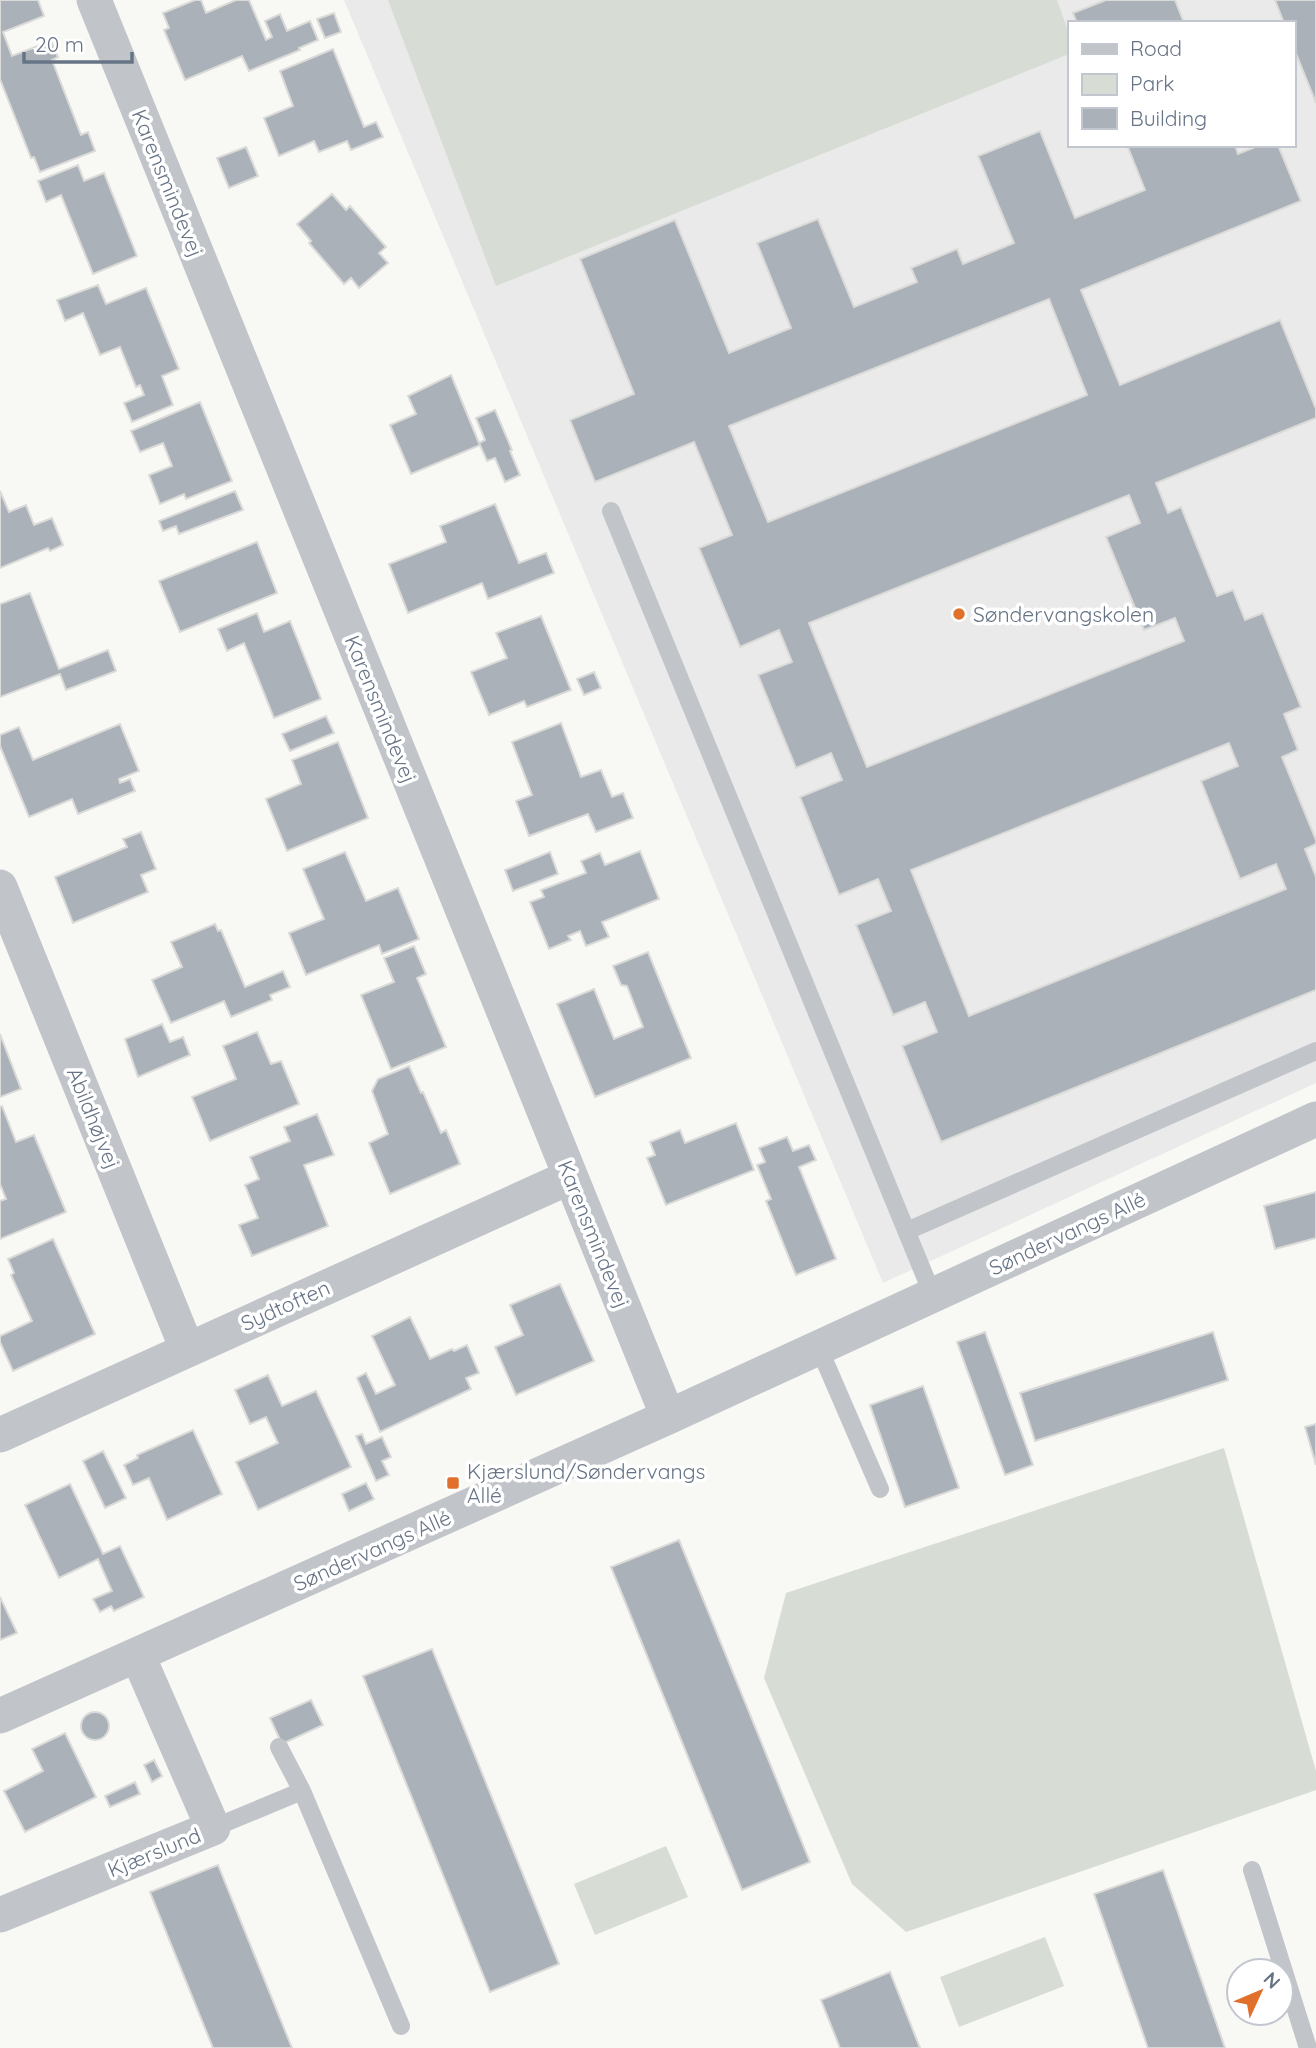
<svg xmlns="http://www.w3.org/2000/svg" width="1316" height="2048" font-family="Quicksand,sans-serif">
<rect width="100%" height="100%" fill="#f8f8f5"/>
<path fill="#e9eae9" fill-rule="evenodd" d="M344,0H1316V1083L883,1283ZM1069,23H1293V145H1069Z"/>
<path fill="#d7ddd5" d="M388,0H1057L1069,34V54L496,286Z
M1224,1448L1316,1771V1790L906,1932L852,1884L764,1678L786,1593Z
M666,1846L688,1897L595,1935L574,1884Z
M1045,1937L1064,1986L959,2027L940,1977Z"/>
<path fill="#aab1b8" stroke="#dadad8" stroke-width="2" fill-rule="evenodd" d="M0,0H38L44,16L3,32L12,56L51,41L58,57L52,60L81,135L88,132L95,151L40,172L34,157L31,158L0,79Z
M195,0H201L206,13L236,0H249L266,40L272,37L265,21L280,14L287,31L310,21L318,40L299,48L300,50L249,71L242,56L185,80L164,30L169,28L163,13Z
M1106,0H1175L1184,23H1077L1073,13Z
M1275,0H1316V103L1293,46V23H1284Z
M334,13L341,32L325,38L317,19Z
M333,49L364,127L376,122L383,137L351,150L347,141L319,152L314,141L279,156L264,118L293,106L280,71Z
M1040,131L1075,218L1145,190L1127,145H1235L1238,154L1260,145H1278L1301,201L1081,290L1120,385L1280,320L1316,409V418L1156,483L1168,513L1181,507L1217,596L1233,590L1245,620L1263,613L1301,707L1284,714L1298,750L1282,757L1316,840V844L1305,849L1316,877V990L941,1142L902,1046L937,1032L925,1002L893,1015L856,925L891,911L878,879L839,895L800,797L842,780L831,753L796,768L758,675L792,662L779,630L740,647L699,548L732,535L694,442L595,482L570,420L634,394L580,259L675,220L729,353L791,328L757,243L818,219L854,307L917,282L911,268L957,249L963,264L1014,243L978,156ZM1049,299L1087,395L768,522L729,426ZM1129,495L1140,523L1106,537L1144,630L1175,618L1184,641L867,767L809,623ZM1229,743L1238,766L1201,781L1240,879L1276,864L1286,889L969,1016L911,870Z
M246,147L258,176L229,188L217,158Z
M78,165L84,181L104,173L137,256L93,274L61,195L46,202L38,181Z
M332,194L346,210L350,206L386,247L379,253L388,263L359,288L351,278L344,284L309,243L311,241L297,224Z
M98,285L106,304L146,288L179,369L162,376L173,405L132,422L124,403L144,395L140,385L136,387L120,347L100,355L83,313L65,321L57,300Z
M451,375L479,443L485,440L476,418L495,410L512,450L510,451L520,475L505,482L495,458L487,461L480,445L411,474L390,425L416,414L408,396Z
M200,402L232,481L186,499L184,494L160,504L149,475L172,466L163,443L140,452L131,431Z
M0,491L9,512L26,505L34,525L52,518L63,545L50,551L48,548L0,568Z
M235,491L243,510L179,534L176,526L163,531L159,521Z
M495,504L519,563L546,553L554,573L488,599L482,583L408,613L389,564L446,542L440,526Z
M257,542L277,593L180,632L159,581Z
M30,593L59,669L108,650L116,671L66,690L60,674L0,697V604Z
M257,613L264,632L290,621L321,699L274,718L244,643L227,651L218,629Z
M541,616L571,690L527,707L524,701L489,715L471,672L507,658L496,633Z
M594,672L601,688L584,695L577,679Z
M326,716L334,733L290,751L282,734Z
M561,723L581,777L601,770L612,797L623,793L633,818L596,832L588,814L529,836L516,801L532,795L512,742Z
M120,724L139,771L119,779L120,783L130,779L135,791L78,814L72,799L29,817L0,746V735L19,727L33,760Z
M338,742L368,818L287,851L266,799L301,784L292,760Z
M141,832L156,869L141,875L148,892L73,923L55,877L127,847L123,839Z
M640,851L659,899L602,922L609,937L586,946L580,931L568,936L571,940L549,949L530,902L544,897L541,890L586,873L581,861L600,853L605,865Z
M345,852L366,901L398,888L419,939L382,954L379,945L306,975L289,933L324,919L303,869Z
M550,852L558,874L513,891L505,870Z
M215,924L218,931L221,930L245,987L283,971L290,987L270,995L272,1000L231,1017L224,1001L171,1023L152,980L182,967L171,942Z
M414,946L426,974L417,978L446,1047L391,1069L361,995L394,982L384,958Z
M648,952L691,1058L595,1097L557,1004L594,989L614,1039L643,1027L627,986L621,985L613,966Z
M162,1024L170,1042L183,1037L190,1055L138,1077L125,1039Z
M257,1032L271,1064L281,1061L299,1104L210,1141L192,1097L236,1079L223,1046Z
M0,1034L21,1089L0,1097Z
M409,1066L421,1093L423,1092L441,1133L446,1130L460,1164L390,1194L369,1143L388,1134L372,1091L378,1079Z
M2,1106L16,1142L34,1135L66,1212L0,1239V1201L6,1199L0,1184V1107Z
M317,1114L334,1155L304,1165L328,1226L252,1256L239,1225L258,1218L245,1185L259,1179L250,1157L290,1141L284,1127Z
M736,1123L754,1170L666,1205L647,1158L655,1155L650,1142L680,1130L685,1143Z
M787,1137L793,1151L809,1145L816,1160L799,1167L836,1259L796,1275L766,1201L771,1199L757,1165L765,1162L759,1148Z
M1316,1192V1238L1275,1249L1264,1206Z
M53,1239L95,1334L13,1371L0,1342V1336L32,1321L11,1275L14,1273L8,1259Z
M560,1284L594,1361L516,1395L495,1347L523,1335L510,1305Z
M410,1317L430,1359L452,1349L454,1351L467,1345L479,1373L466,1378L471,1389L380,1432L357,1378L366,1373L376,1394L395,1385L372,1336Z
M985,1332L1033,1465L1005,1475L957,1342Z
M1213,1332L1228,1380L1035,1441L1020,1393Z
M268,1375L282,1406L316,1391L351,1467L258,1510L236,1462L278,1443L266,1417L250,1424L235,1390Z
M923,1386L959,1488L905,1507L870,1405Z
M1316,1424V1465L1305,1427Z
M193,1430L222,1494L167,1520L149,1478L133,1485L124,1465L138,1458L137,1455Z
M362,1434L366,1444L382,1437L391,1457L382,1461L389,1475L376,1481L356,1436Z
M103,1451L126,1498L105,1508L83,1461Z
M366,1483L374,1499L349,1511L342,1494Z
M70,1484L103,1554L120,1546L144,1597L114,1611L111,1606L100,1612L93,1599L112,1591L98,1559L59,1578L25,1505Z
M679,1540L810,1862L742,1890L611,1567Z
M0,1597L17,1633L0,1640Z
M432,1649L559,1964L490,1992L363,1676Z
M311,1700L323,1725L282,1744L270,1718Z
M81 1726a14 14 0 1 1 28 0a14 14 0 1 1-28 0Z
M65,1733L96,1797L25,1832L4,1791L43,1771L32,1749Z
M154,1760L162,1776L152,1782L144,1765Z
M135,1782L140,1794L110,1807L105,1796Z
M218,1865L292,2048H213L150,1892Z
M1163,1870L1225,2048H1148L1094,1894Z
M890,1972L920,2048H840L821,2000Z"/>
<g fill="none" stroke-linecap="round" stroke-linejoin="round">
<path stroke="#c1c5c9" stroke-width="18" d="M611,511L933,1296
M907,1231L1316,1051
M819,1348L880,1489
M279,1747L302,1791L401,2026
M213,1828L302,1791
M1252,1870L1308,2048"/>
<path stroke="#c1c5c9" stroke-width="35" d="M94,0L668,1417
M0,887L187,1349
M0,1435L570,1177
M0,1716L668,1417L1316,1119
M0,1915L213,1828L138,1656"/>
</g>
<g fill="#e1702c" stroke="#fff" stroke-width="2.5">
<circle cx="959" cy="614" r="7"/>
<rect x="446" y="1476" width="14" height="14" rx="3.5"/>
</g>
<g text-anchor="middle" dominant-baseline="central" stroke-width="7" stroke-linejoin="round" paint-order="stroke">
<g font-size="21" fill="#677486" stroke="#fff">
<text transform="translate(168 183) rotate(68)">Karensmindevej</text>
<text transform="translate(381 709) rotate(68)">Karensmindevej</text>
<text transform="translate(94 1118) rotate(68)">Abildhøjvej</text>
<text transform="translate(1067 1233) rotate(-25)">Søndervangs Allé</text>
<text transform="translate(594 1234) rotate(68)">Karensmindevej</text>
<text transform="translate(285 1305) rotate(-24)">Sydtoften</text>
<text transform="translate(372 1550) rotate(-24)">Søndervangs Allé</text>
<text transform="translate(154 1852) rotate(-22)">Kjærslund</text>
</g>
<g font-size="21" fill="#677486" stroke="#fff" text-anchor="start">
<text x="973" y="614">Søndervangskolen</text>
<text x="467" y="1471">Kjærslund/Søndervangs<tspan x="467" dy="24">Allé</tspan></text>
</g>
</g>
<rect x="1068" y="21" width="228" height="126" fill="#ffffff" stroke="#c2c7cf" stroke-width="2"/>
<rect x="1082" y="44" width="35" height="10" fill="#c1c5c9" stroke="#c2c7cf" stroke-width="2"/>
<text x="1130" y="56" font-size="21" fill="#677486">Road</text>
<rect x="1082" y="74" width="35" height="21" fill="#d7ddd5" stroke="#c2c7cf" stroke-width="2"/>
<text x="1130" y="91" font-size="21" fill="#677486">Park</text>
<rect x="1082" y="108" width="35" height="21" fill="#aab1b8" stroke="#c2c7cf" stroke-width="2"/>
<text x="1130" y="126" font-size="21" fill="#677486">Building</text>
<g transform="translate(1260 1992) rotate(46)"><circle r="33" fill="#ffffff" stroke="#c2c7cf" stroke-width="2"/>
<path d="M0-5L12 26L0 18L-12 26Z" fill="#e1702c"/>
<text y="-10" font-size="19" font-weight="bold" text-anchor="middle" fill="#677486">N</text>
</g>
<path d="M24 52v10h108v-10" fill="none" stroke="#677486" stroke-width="3.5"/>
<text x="35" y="52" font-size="21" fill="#677486" stroke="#ffffff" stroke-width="5" paint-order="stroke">20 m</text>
</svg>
